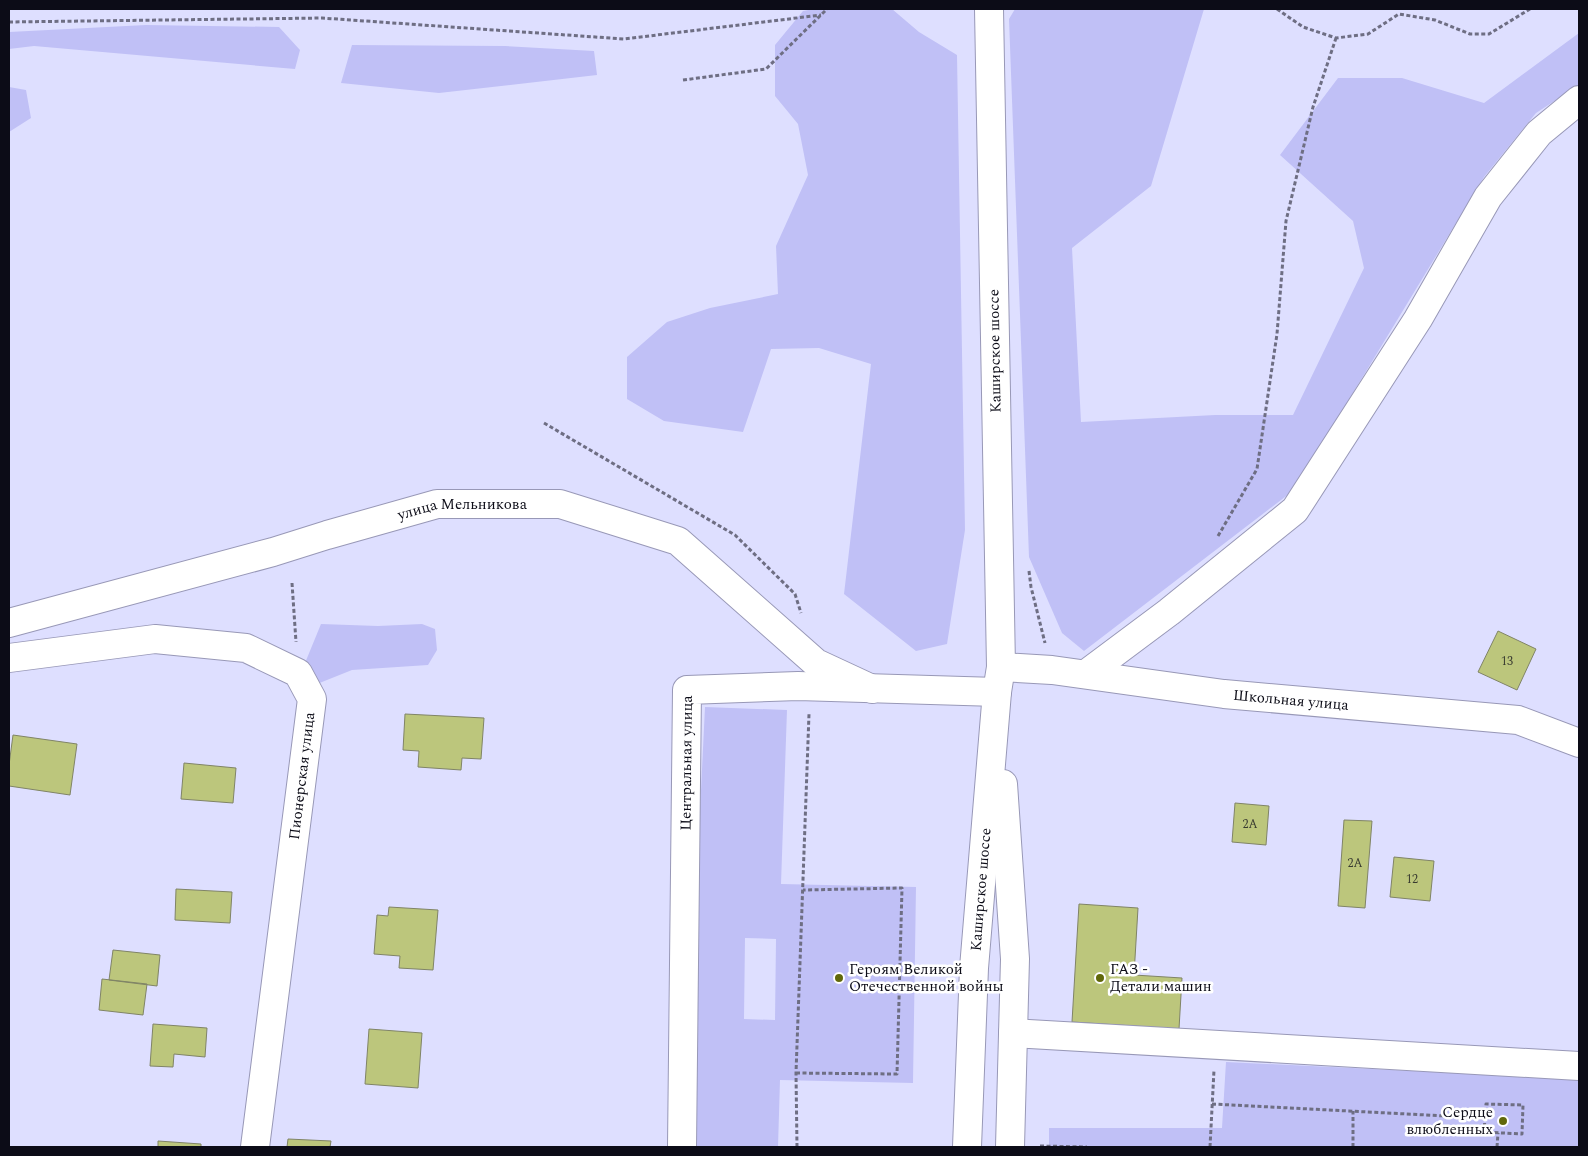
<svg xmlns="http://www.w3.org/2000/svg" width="1588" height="1156" font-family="Spectral,serif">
<rect width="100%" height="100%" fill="#dedfff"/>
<path fill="#c0c0f6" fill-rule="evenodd" d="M814,9H892L919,32L957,55L965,530L947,644L916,651L844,594L871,364L819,348L771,349L743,432L664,421L627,399V357L667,322L710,308L778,294L776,246L808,175L798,124L775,96V45L803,11Z
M1015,9H1204L1151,186L1072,248L1081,422L1215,415H1293L1364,268L1353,221L1280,155L1338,78H1402L1484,103L1579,33V85L1536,113L1484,177L1294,490L1084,651L1062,633L1029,557L1009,19Z
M146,25L279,27L300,50L295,69L34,46L9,49V32Z
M352,45L505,46L594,51L597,75L439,93L341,83Z
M9,87L26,90L31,118L9,132Z
M321,624L378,626L422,624L435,629L437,650L428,665L352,670L317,684L305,663Z
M705,707L787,710L781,884L916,887L913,1083L780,1080L778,1147H695L697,873ZM745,938L776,939L775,1020L744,1019Z
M1226,1062L1579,1079V1147H1049V1128H1222Z"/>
<path fill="#bcc67c" stroke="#808466" d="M1498,631L1536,649L1517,690L1478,672Z
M405,714L484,718L481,759L462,758L461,770L418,767L419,751L403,750Z
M13,735L77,744L70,795L9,786V765Z
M184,763L236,768L233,803L181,799Z
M1235,803L1269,806L1266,845L1232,842Z
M1344,820L1372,821L1365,908L1338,906Z
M1394,857L1434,861L1430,901L1390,897Z
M176,889L232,892L230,923L175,920Z
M1079,904L1138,908L1134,975L1182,978L1179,1029L1072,1022Z
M389,907L438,910L433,970L399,968L400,956L374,954L377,915L388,916Z
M113,950L160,955L157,986L109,980Z
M102,979L147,984L143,1015L99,1010Z
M153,1024L207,1028L205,1057L174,1054L173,1067L150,1066Z
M369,1029L422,1033L418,1088L365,1084Z
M288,1139L331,1141L330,1147H287Z
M158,1141L201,1144V1147H158Z"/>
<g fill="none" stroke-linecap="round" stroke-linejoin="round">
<defs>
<g id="minor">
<path id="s1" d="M9,623L273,552L327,535L437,504H560L678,541L816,663L872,689"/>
<path d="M9,658L155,639L246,648L298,673L312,699L255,1147"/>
<path id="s2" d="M1001,667L1052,670L1224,694L1518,720L1579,743"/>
<path d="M1086,674L1169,612L1295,510L1418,319L1488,197L1539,133L1579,100"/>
<path d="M1013,1033L1579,1066"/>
<path id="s3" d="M682,1147L687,690L798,686L997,692"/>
</g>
<g id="major">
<path d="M1003,784L1015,959L1010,1147"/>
<path id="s4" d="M967,1147L974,968L997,692L1001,667L989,9"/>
</g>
</defs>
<use href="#minor" stroke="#9898b7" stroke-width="30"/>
<use href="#major" stroke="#9898b7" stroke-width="30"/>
<path stroke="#6e6e83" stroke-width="3" stroke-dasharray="4 2.5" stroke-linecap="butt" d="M1277,9L1303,27L1336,38L1368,34L1399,14L1435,20L1470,34H1489L1530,9
M9,22L322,18L624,39L821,15
M683,80L766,69L827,9
M544,423L735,535L795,594L801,613
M1218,536L1257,469L1277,334L1286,221L1313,107L1336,38
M1029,571L1031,587L1045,643
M292,583L296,642
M796,1073L897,1074L902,888L803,890
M1212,1104L1485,1118L1486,1104L1523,1105L1522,1134L1484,1132L1485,1118
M1040,1146L1087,1147
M797,1147L796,1073L809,714
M1210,1147L1214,1070
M1353,1147V1111
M1497,1147L1498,1133"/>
<use href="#minor" stroke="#fff" stroke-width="28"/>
<use href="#major" stroke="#fff" stroke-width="28"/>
</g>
<g fill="#61680a" stroke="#fff" stroke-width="2">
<circle cx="839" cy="978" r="5"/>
<circle cx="1100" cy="978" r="5"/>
<circle cx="1503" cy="1121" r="5"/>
</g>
<g text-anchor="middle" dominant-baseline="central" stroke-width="5" stroke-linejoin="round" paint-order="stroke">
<g font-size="12" fill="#383a30">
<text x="1507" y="661">13</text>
<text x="1250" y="824">2А</text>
<text x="1355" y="863">2А</text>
<text x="1412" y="879">12</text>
</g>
<g font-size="15" fill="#0c0c17" stroke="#fff">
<text transform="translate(995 351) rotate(-91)">Каширское шоссе</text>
<text stroke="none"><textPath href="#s1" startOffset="469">улица Мельникова</textPath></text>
<text stroke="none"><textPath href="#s2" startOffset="292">Школьная улица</textPath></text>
<text stroke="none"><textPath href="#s3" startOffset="384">Центральная улица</textPath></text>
<text transform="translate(302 776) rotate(-83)">Пионерская улица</text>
<text stroke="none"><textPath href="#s4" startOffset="258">Каширское шоссе</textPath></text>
</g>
<g font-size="15" fill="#0c0c17" stroke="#fff" text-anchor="start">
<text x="849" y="969">Героям Великой<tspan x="849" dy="17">Отечественной войны</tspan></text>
<text x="1110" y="969">ГАЗ -<tspan x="1110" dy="17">Детали машин</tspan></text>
<text x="1493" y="1112" text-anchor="end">Сердце<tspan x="1493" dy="17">влюбленных</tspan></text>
</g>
</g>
<rect width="1588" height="1156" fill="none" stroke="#0c0c17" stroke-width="20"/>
</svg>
